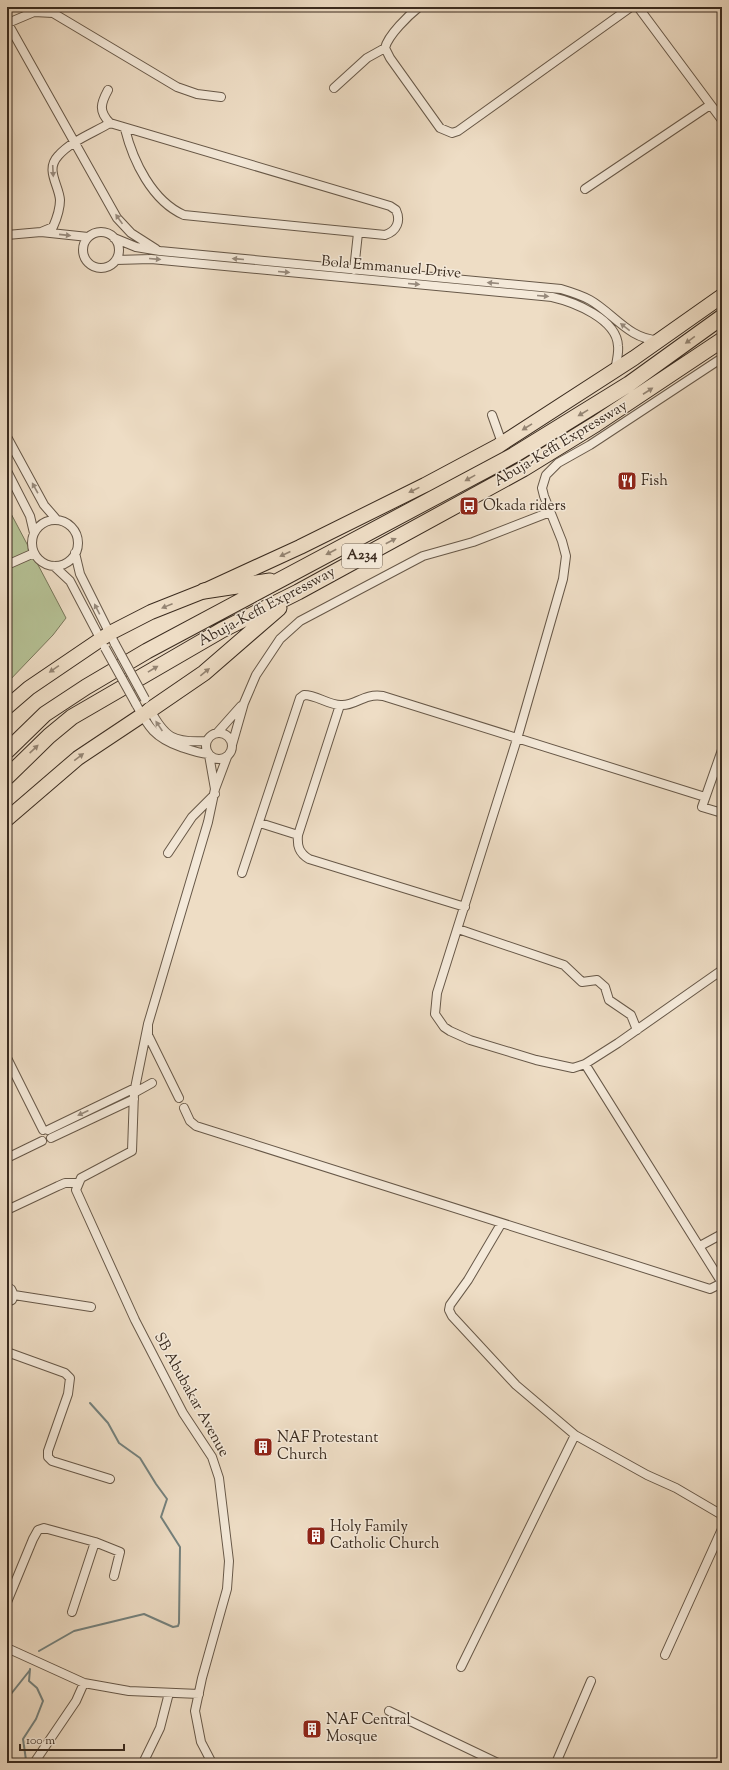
<svg xmlns="http://www.w3.org/2000/svg" width="729" height="1770" font-family="'Sorts Mill Goudy',serif">
<rect width="100%" height="100%" fill="#eeddc5"/>
<filter id="stains"><feTurbulence type="fractalNoise" baseFrequency=".005" numOctaves="4"/><feColorMatrix values="0 0 0 0 .2 0 0 0 0 .09 0 0 0 0 .02 0 0 0 .5 -.17"/></filter>
<radialGradient id="worn" r=".72"><stop offset=".6" stop-color="#630" stop-opacity="0"/><stop offset="1" stop-color="#630" stop-opacity=".3"/></radialGradient>
<path fill="#b6c296" stroke="#78765a" d="M7,506L66,618L53,635L7,683Z"/>
<g fill="none" stroke-linecap="round" stroke-linejoin="round">
<path stroke="#74817d" stroke-width="2" d="M39,1651L74,1631L144,1614L173,1627L178,1626L179,1623L180,1547L161,1517L167,1499L156,1484L140,1458L119,1443L108,1423L90,1403
M7,1699L30,1670
M26,1760L23,1739L36,1719L43,1701L37,1688L29,1681L30,1669"/>
<defs>
<path id="minor" d="M419,7C409,15 388,35 385,48L390,58L440,128L452,133L458,131L631,7
M638,7L722,120
M7,22L117,218L131,233L156,249
M8,23L34,12L53,13L177,87L197,94L221,97
M334,88L367,58L385,48
M108,90C101,103 98,111 110,123L390,206L396,210C401,221 397,231 385,235L184,215C152,201 133,161 125,129
M585,189L710,105
M83 250a18 18 0 1 1 36 0a18 18 0 1 1-36 0Z
M41,232L53,227C57,218 60,210 60,200C59,185 45,170 58,156C71,141 93,133 110,123
M7,235L41,232L88,237
M114,238L136,247L160,251L561,289C571,292 581,295 590,300C613,313 630,340 658,340
M116,260L151,259L552,297C574,302 617,319 618,346C619,354 616,363 615,371
M354,270L358,233
M722,358L590,445L558,463L546,475L542,488L544,496L562,541L566,556L563,579L517,739L437,993L435,1014L444,1027L450,1031L470,1040L536,1060L573,1068L585,1064L618,1043L722,970
M492,415L502,443
M7,437L44,505L57,520
M7,471L30,516L34,533
M32 543a23 23 0 1 1 46 0a23 23 0 1 1-46 0Z
M75,553L80,574L115,644
M7,565L34,553
M54,566L70,581L102,642
M136,704C148,727 155,738 181,747C190,750 198,753 208,754
M340,705L298,835C297,846 299,853 309,859L465,907
M149,708C165,738 173,743 207,741
M206 746a13 13 0 1 1 26 0a13 13 0 1 1-26 0Z
M217,733L241,706
M232,745L244,703L256,675L280,639L300,621L423,556L473,542L550,512
M722,750L702,807L722,813
M209,755L215,789
M260,823L298,835
M168,853L192,817L215,794
M242,873L300,698L304,695C317,695 328,705 341,705C356,706 363,693 383,696L705,797
M458,929L564,965L582,982L597,980L605,987L609,1000L631,1015L637,1030
M148,1024L134,1093L132,1151L81,1178L76,1190L135,1320L183,1413L212,1457L219,1478L229,1561L227,1589L202,1678L195,1711L201,1742L212,1763
M7,1058L43,1130
M585,1064L722,1283
M134,1093L152,1083
M179,1098L148,1035V1024L208,822L215,789L227,757
M184,1108L190,1121L196,1126L710,1289L722,1283
M48,1130L135,1088
M51,1138L134,1099
M7,1158L42,1141
M7,1210L58,1186L65,1183H77
M501,1224L468,1280L450,1305L449,1310L452,1316L516,1385L575,1435L647,1475L676,1488L722,1515
M700,1246L722,1234
M7,1288L11,1289L14,1295L12,1300L7,1302
M14,1295L91,1307
M7,1352L65,1373L70,1378L68,1394L48,1451V1457L52,1461L110,1479
M7,1602L33,1539L38,1530L44,1528L95,1542L120,1552L114,1576
M72,1612L95,1542
M7,1648L84,1683L129,1691L199,1694
M665,1655L722,1529
M461,1667L575,1435
M389,1711L498,1763
M34,1763L76,1701L84,1683
M143,1763L160,1728L169,1693
M556,1763L591,1681"/>
<path id="trunk" d="M7,707L29,688L110,633L151,612L204,591L300,547L425,485L498,446L634,358L722,296
M7,819L78,758L150,710"/>
<path id="motorway" d="M204,591L270,581
M150,710L204,673L279,608
M7,751L45,714L86,687L147,651L514,455L629,384L722,317
M7,777L49,736L72,717L222,630L298,592L523,469L596,424L722,340"/>
</defs>
<use href="#minor" stroke="#675848" stroke-width="10"/>
<use href="#trunk" stroke="#3a2b1f" stroke-width="16"/>
<use href="#motorway" stroke="#3a2b1f" stroke-width="17"/>
<use href="#minor" stroke="#f4e9d9" stroke-width="8"/>
<use href="#trunk" stroke="#eeddc5" stroke-width="14"/>
<use href="#motorway" stroke="#eeddc5" stroke-width="15"/>
<defs>
<path id="minor-bridge" d="M115,644L145,699
M105,648L136,704"/>
</defs>
<use href="#minor-bridge" stroke="#675848" stroke-width="10" stroke-linecap="butt"/>
<use href="#minor-bridge" stroke="#f4e9d9" stroke-width="8"/>
</g>
<defs><path id="oneway-solid" d="M-6-.8H1V-3.2L6.5 0L1 3.2V.8H-6Z"/></defs>
<g fill="#978a7c">
<use href="#oneway-solid" transform="translate(53 171) rotate(87)"/>
<use href="#oneway-solid" transform="translate(119 219) rotate(-125)"/>
<use href="#oneway-solid" transform="translate(65 235) rotate(6)"/>
<use href="#oneway-solid" transform="translate(155 259) rotate(5)"/>
<use href="#oneway-solid" transform="translate(238 259) rotate(-175)"/>
<use href="#oneway-solid" transform="translate(284 272) rotate(5)"/>
<use href="#oneway-solid" transform="translate(493 283) rotate(-175)"/>
<use href="#oneway-solid" transform="translate(414 284) rotate(5)"/>
<use href="#oneway-solid" transform="translate(543 296) rotate(5)"/>
<use href="#oneway-solid" transform="translate(625 327) rotate(-142)"/>
<use href="#oneway-solid" transform="translate(35 488) rotate(-119)"/>
<use href="#oneway-solid" transform="translate(97 609) rotate(-117)"/>
<use href="#oneway-solid" transform="translate(159 726) rotate(-124)"/>
<use href="#oneway-solid" transform="translate(83 1113) rotate(155)"/>
</g>
<g fill="#948472">
<use href="#oneway-solid" transform="translate(690 340) rotate(144)"/>
<use href="#oneway-solid" transform="translate(648 391) rotate(-33)"/>
<use href="#oneway-solid" transform="translate(583 413) rotate(149)"/>
<use href="#oneway-solid" transform="translate(527 427) rotate(148)"/>
<use href="#oneway-solid" transform="translate(470 478) rotate(151)"/>
<use href="#oneway-solid" transform="translate(414 490) rotate(154)"/>
<use href="#oneway-solid" transform="translate(391 541) rotate(-28)"/>
<use href="#oneway-solid" transform="translate(331 552) rotate(152)"/>
<use href="#oneway-solid" transform="translate(285 554) rotate(155)"/>
<use href="#oneway-solid" transform="translate(167 606) rotate(158)"/>
<use href="#oneway-solid" transform="translate(54 669) rotate(145)"/>
<use href="#oneway-solid" transform="translate(153 669) rotate(-31)"/>
<use href="#oneway-solid" transform="translate(205 672) rotate(-39)"/>
<use href="#oneway-solid" transform="translate(34 749) rotate(-43)"/>
<use href="#oneway-solid" transform="translate(79 757) rotate(-37)"/>
</g>
<defs>
<symbol id="restaurant-square" viewBox="-11 -11 22 22"><rect x="-9" y="-9" width="18" height="18" rx="4" fill="#8f2418" stroke="#f4e9d9"/><path d="M-5-6h1v4h1v-4h1v4h1v-4h1v5L-1.5 .5V6h-2V.5L-5-1ZM5-6V6H3V1.5H1.5Q1.5-4 5-6Z" fill="#fff"/></symbol>
<symbol id="bus-square" viewBox="-11 -11 22 22"><rect x="-9" y="-9" width="18" height="18" rx="4" fill="#8f2418" stroke="#f4e9d9"/><path d="M-5-6H5V4H4V6H2V4H-2V6H-4V4H-5ZM-3.5-4V0h7V-4ZM-3.5 1.2v1.5H-2V1.2ZM2 1.2v1.5H3.5V1.2Z" fill="#fff"/></symbol>
<symbol id="building-square" viewBox="-11 -11 22 22"><rect x="-9" y="-9" width="18" height="18" rx="4" fill="#8f2418" stroke="#f4e9d9"/><path d="M-4-6H4V6H1V3H-1V6H-4ZM-2.5-4.3h1.7v1.8h-1.7ZM.8-4.3h1.7v1.8H.8ZM-2.5-1h1.7V.8h-1.7ZM.8-1h1.7V.8H.8Z" fill="#fff"/></symbol>
</defs>
<g fill-rule="evenodd">
<use href="#restaurant-square" x="616" y="470" width="22" height="22"/>
<use href="#bus-square" x="458" y="495" width="22" height="22"/>
<use href="#building-square" x="252" y="1436" width="22" height="22"/>
<use href="#building-square" x="305" y="1525" width="22" height="22"/>
<use href="#building-square" x="301" y="1718" width="22" height="22"/>
</g>
<g text-anchor="middle" dominant-baseline="central" stroke-width="3" stroke-linejoin="round" paint-order="stroke">
<rect fill="#f4e9d9" stroke="#726457" stroke-width="1" x="342" y="544" width="40" height="24" rx="3"/>
<g font-size="14" font-weight="bold" fill="#3a2b1f">
<text x="362" y="556">A234</text>
</g>
<g font-size="15" fill="#3a2b1f" stroke="#f4e9d9">
<text transform="translate(391 268) rotate(5)">Bola Emmanuel Drive</text>
<text transform="translate(561 444) rotate(-31)">Abuja-Keffi Expressway</text>
<text transform="translate(267 607) rotate(-28)">Abuja-Keffi Expressway</text>
<text transform="translate(191 1395) rotate(61)">SB Abubakar Avenue</text>
</g>
<g font-size="15" fill="#3a2b1f" stroke="#f4e9d9" text-anchor="start">
<text x="641" y="481">Fish</text>
<text x="483" y="506">Okada riders</text>
<text x="277" y="1438">NAF Protestant<tspan x="277" dy="17">Church</tspan></text>
<text x="330" y="1527">Holy Family<tspan x="330" dy="17">Catholic Church</tspan></text>
<text x="326" y="1720">NAF Central<tspan x="326" dy="17">Mosque</tspan></text>
</g>
</g>
<rect width="729" height="1770" fill="none" stroke="#eeddc5" stroke-width="24"/>
<rect x="8" y="8" width="713" height="1754" fill="none" stroke="#3a2b1f" stroke-width="2"/>
<rect x="12" y="12" width="705" height="1746" fill="none" stroke="#3a2b1f"/>
<path d="M20 1744v6h104v-6" fill="none" stroke="#3a2b1f" stroke-width="2"/>
<text x="26" y="1744" font-size="12" fill="#3a2b1f" stroke="#f4e9d9" stroke-width="3" paint-order="stroke">100 m</text>
<rect width="100%" height="100%" filter="url(#stains)"/>
<rect width="100%" height="100%" fill="url(#worn)"/>
</svg>
